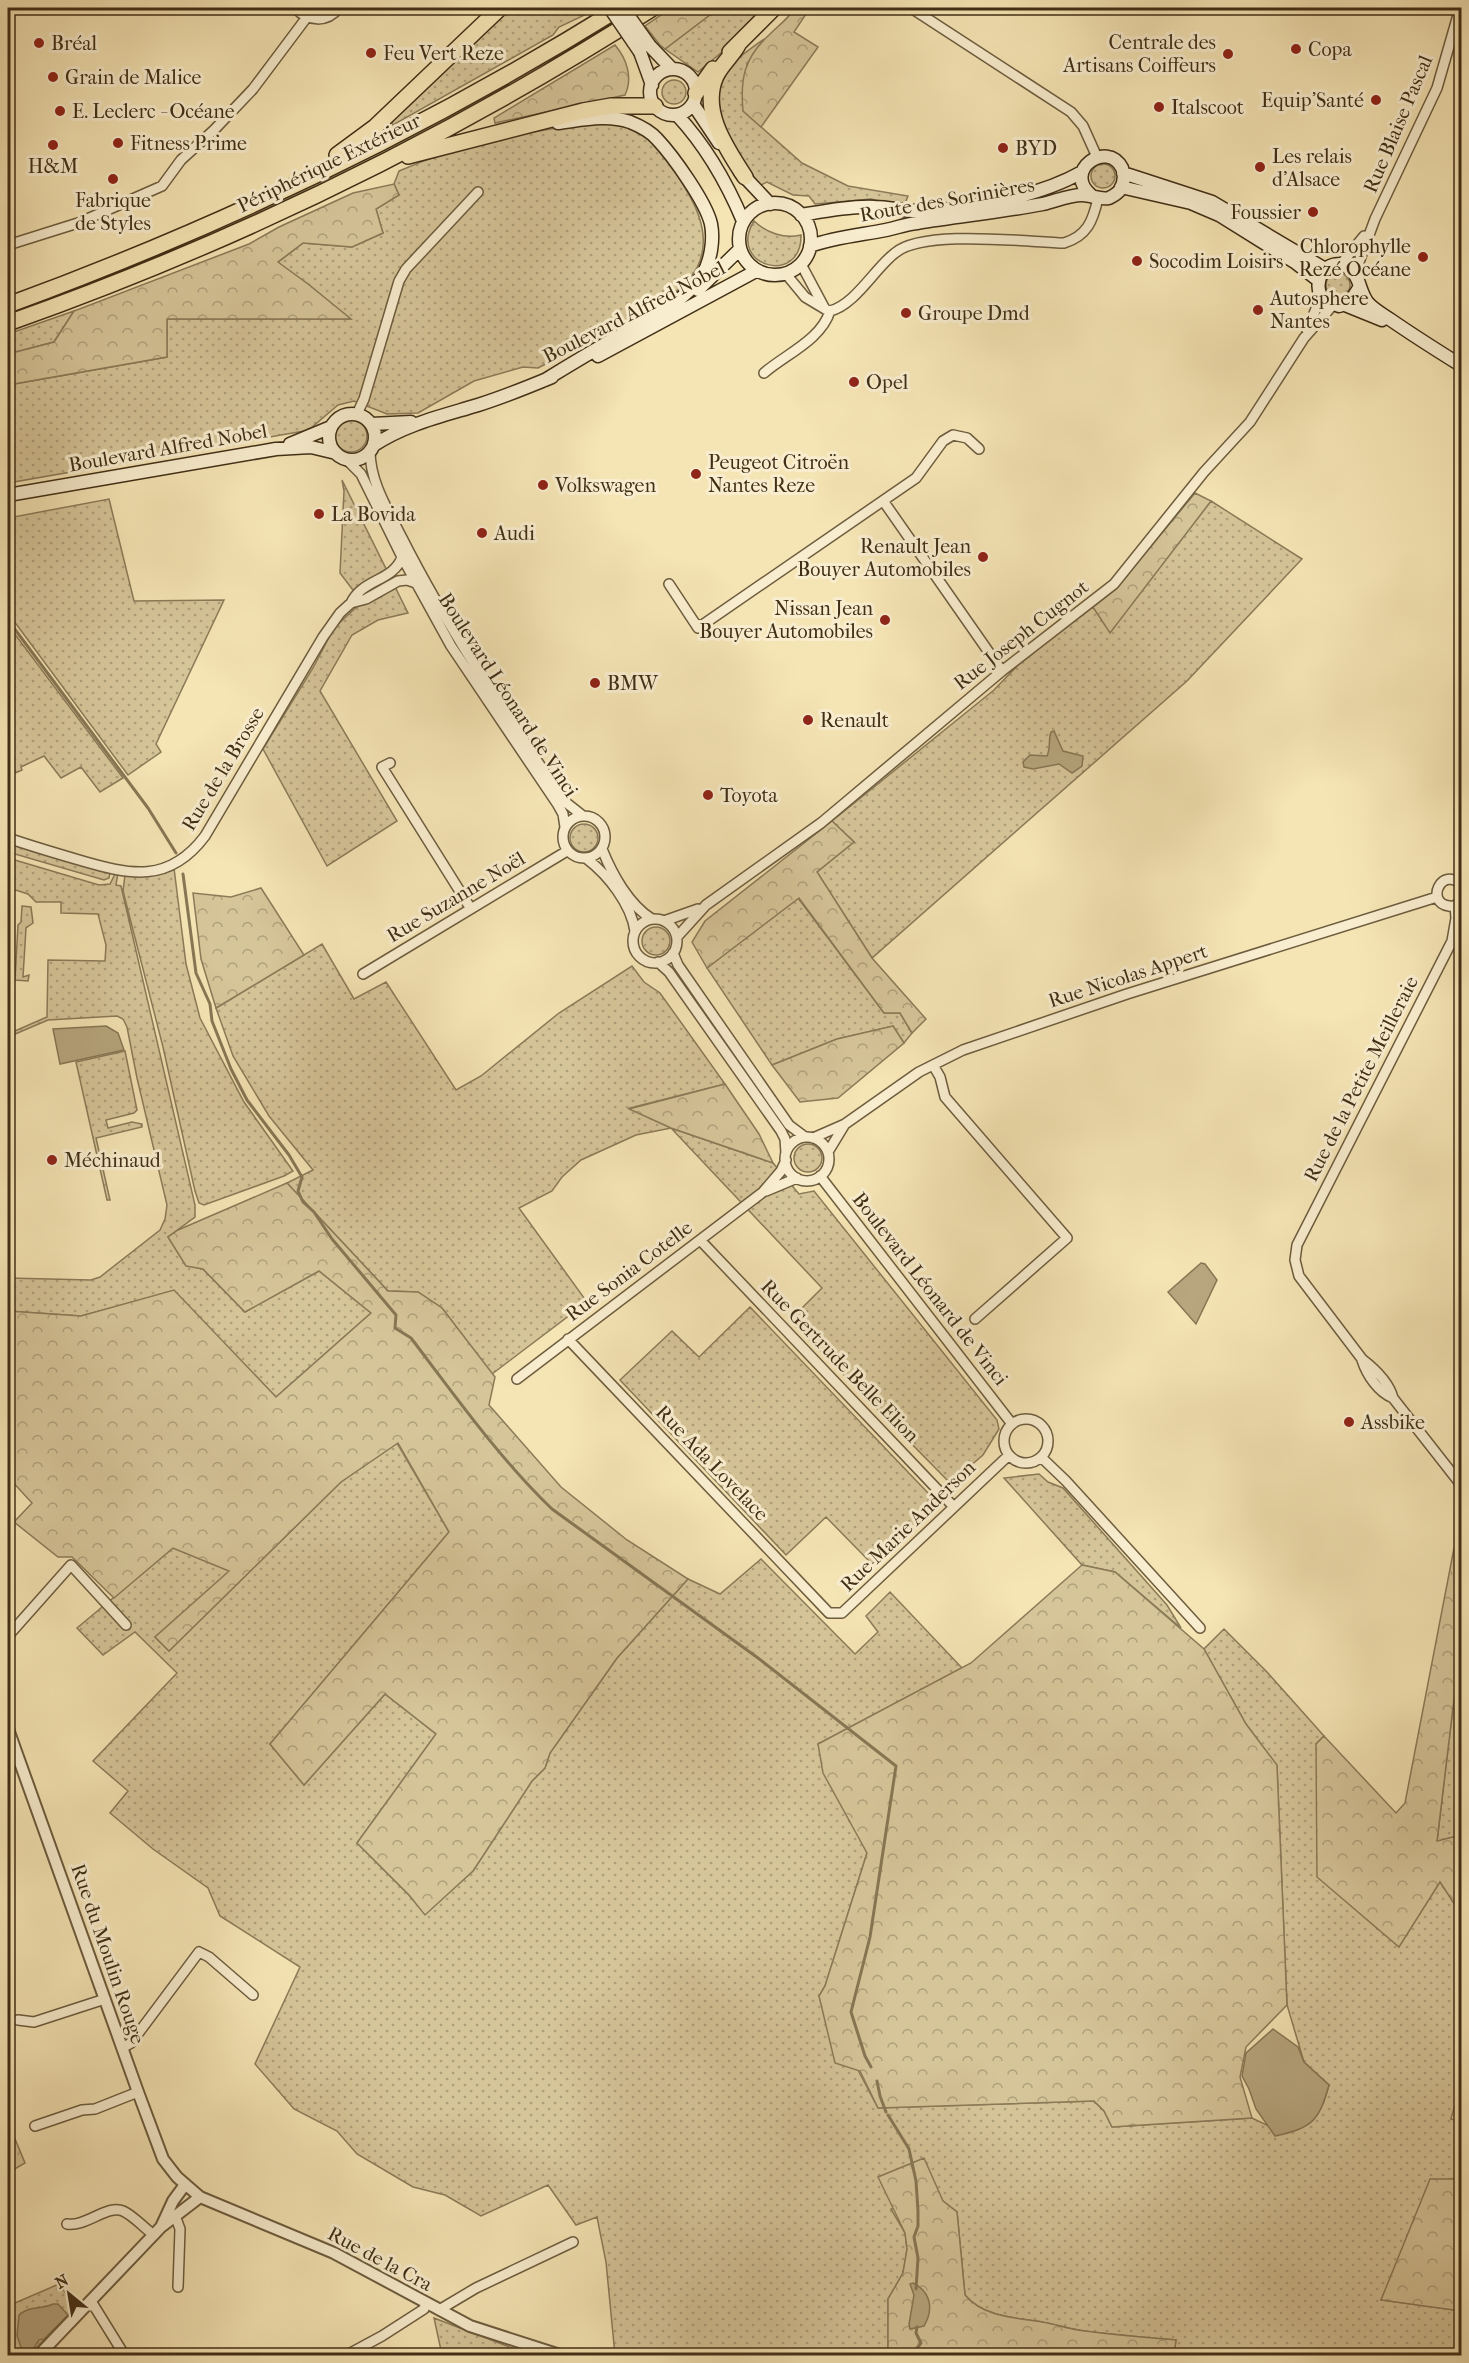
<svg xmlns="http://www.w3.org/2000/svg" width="1469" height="2363" font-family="'IM FELL French Canon',serif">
<defs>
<pattern id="grass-dots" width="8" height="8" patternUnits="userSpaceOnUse" patternTransform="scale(1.5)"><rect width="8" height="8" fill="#d6c599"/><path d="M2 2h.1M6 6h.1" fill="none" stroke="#afa07c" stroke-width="1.8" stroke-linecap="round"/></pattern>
<pattern id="forest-crowns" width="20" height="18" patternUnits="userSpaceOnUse" patternTransform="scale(1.5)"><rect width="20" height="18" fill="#d6c599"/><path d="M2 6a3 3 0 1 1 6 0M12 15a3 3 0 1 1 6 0" fill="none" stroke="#afa07c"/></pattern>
</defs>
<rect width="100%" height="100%" fill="#f5e4b4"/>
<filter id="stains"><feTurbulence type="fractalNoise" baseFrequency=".00333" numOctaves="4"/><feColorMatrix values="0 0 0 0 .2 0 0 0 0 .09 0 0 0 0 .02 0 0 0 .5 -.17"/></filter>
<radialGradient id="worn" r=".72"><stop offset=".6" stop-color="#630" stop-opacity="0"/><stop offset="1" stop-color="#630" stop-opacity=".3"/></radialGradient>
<path fill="url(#grass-dots)" stroke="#8b7a58" stroke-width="1.5" d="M506,8H589L591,12L559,27L553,35L393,125L390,118Z
M719,8H769L739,38L698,72L665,49Z
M764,39L747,64L743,111L802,163L848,186L908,196L904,206L871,199L815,204L809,196L793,195L767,182L761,185C738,161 701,106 724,73C735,59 750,49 764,39Z
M662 92a12 12 0 1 1 24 0a12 12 0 1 1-24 0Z
M610,121C621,125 639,128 648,135C664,148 674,171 685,188C702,215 713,248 691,277C667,308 576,348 538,368L523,367L474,381L418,413L387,414L354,401L338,405L311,428L304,431L8,483V385L167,357V319H350L308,284L277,263L303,243L352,247L383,233L376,209L399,195L394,184L399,171C465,142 538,129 610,121Z
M1091 176a12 12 0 1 1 24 0a12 12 0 1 1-24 0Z
M754,221C767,233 784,239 801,235C802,287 726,266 754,221Z
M1326 285a12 12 0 1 1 24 0a12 12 0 1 1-24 0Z
M74,311L54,342L8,354V334Z
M335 436a16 16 0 1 1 32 0a16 16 0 1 1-32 0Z
M342,480L408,613L378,620L352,635L320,691L397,821L327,866L263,749L313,668L334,628L362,602L340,573L344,491Z
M109,499L134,601L224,600L156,744L161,752L128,775L8,613V518Z
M1211,501L1302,559L1187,681L872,958L817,872L854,842L832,821L994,690L1021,662L1093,607L1110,632Z
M8,625L123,778L100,792L81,767L61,778L44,756L21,767L22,770L8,776Z
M570 838a14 14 0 1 1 28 0a14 14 0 1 1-28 0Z
M8,842L110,872L109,878L104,880L8,852Z
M8,858L99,885L110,884L115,874L118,873L116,885L121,886L195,1205V1217L168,1237L186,1265L203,1269L245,1312L319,1271L371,1313L276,1397L174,1291L81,1316L8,1311V1278L91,1280L100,1277L160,1230L165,1219L167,1205L137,1078L127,1027L123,1019L117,1016L48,1020L8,1037V1034L47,1017L48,960L105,961L106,945L98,914L61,913V902H36L28,894L9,888Z
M174,868L186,964L200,1018L244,1102L293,1171L284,1176L204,1205L199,1203L195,1191L163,1047L123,891L125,875L166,872Z
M798,898L884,1013H900L912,1033L904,1043L893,1026L837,1039L772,1065L707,968Z
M22,906L31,907L33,923L26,928L23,977L29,975L28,981L15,980L18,925L21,922Z
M642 941a14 14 0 1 1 28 0a14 14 0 1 1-28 0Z
M322,944L354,999L386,982L456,1090L481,1076L559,1013L632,966L644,982L660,993L725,1084L630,1108L671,1128L773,1163L799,1194L814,1191L997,1420L999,1429L983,1455L950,1483L790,1320L822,1288L671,1128L636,1135L581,1160L562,1177L552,1191L519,1208L587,1302L492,1374L442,1308L418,1292L388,1291L287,1183L313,1170L269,1116L233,1056L216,1008Z
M125,1051L137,1110L134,1113L106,1120L108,1128L132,1122L142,1124V1127L96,1138L110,1200H107L76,1062Z
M794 1158a14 14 0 1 1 28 0a14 14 0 1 1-28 0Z
M750,1307L929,1494L927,1516L872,1564L826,1517L786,1555L620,1380L672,1331L699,1357Z
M397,1443L449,1532L270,1744L304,1785L385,1694L436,1734L357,1843L409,1895L425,1914L473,1871L532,1781L545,1768L550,1753L617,1658L688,1579L720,1594L761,1559L855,1654L878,1632L866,1616L890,1592L962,1668L818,1744L867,1853L825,1986L819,1996L878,2108L1094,2101L1104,2111L1112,2127L1252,2118L1269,2126L1275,2135C1312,2128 1319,2121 1329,2085L1304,2062L1287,2005L1277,1766L1246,1724L1204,1649L1224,1629L1267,1672L1324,1736L1316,1744L1399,1946L1440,1881L1461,1914V2083L1451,2119L1461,2122V2179H1449L1381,2300L1461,2311V2355H1174L1176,2340C1143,2337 1110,2335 1078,2330C1066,2328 1054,2324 1042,2322C1016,2318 983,2317 965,2295L957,2212L943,2201L891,2209L905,2233L907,2249L903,2273L888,2299V2355H615L606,2262L597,2217L576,2225L548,2185L481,2216L445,2195L413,2187L357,2154L337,2131L294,2109L255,2064L300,1967L220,1916L208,1888L153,1849L110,1813L128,1791L93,1761L177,1673L135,1632L103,1655L77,1628L173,1548L230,1571L155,1637L169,1651L341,1482Z
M1039,1474L1048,1482L1063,1488L1167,1605L1181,1628L1115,1572L1082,1565L1004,1478Z
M1461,1689V1835L1437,1842L1455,1690Z
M59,2284L76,2307L29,2355L8,2356V2306Z
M434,2318L530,2355H442Z"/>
<path fill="url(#forest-crowns)" stroke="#8b7a58" stroke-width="1.5" d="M676,8H719L665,49L660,45L645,26L670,9Z
M795,8H810L794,32L818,47L761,127L743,111C740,79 744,58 769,35C778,26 789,18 795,8Z
M615,45C627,59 633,78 625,95L495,123L494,118Z
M394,184L399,195L376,209L383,233L352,247L303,243L278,262L308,284L351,319H167V357L8,385V354L54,342L74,311L249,244L279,227L353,193Z
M1195,493L1211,501L1110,633L1093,607L1115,590Z
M832,821L854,842L817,872L872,958L926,1019L912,1033L900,1013H884L799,898L707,968L692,942L705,921Z
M261,888L304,955L216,1008L201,959L193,893L231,897Z
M893,1026L904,1043L838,1098L800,1102L772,1065L837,1039Z
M725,1084L759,1134L773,1163L671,1128L629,1109Z
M287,1183L388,1291L418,1292L442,1308L495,1377L489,1405L561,1487L627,1540L688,1579L617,1658L550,1753L545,1768L532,1781L473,1871L425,1915L409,1895L357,1843L436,1734L385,1694L304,1785L270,1744L449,1532L398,1443L341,1482L169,1651L155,1637L229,1571L173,1548L114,1598L72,1557H58L14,1522L32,1503L8,1477V1311L81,1316L174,1290L276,1397L371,1313L319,1271L245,1312L203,1269L186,1266L168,1237L178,1230Z
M1454,1548L1461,1551V1689L1455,1691L1437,1841L1461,1835V1914L1440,1882L1399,1947L1317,1877L1316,1744L1324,1736L1396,1813L1405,1803Z
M1082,1565L1115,1572L1204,1649L1246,1724L1277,1765L1287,2005L1246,2047L1240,2077L1252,2118L1112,2127L1104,2111L1094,2101L878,2108L860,2071L835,2063L819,1996L825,1986L867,1853L823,1773L818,1744L971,1663Z
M8,2122L25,2163L8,2173Z
M924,2158L943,2201L957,2212L965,2295C983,2317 1016,2318 1042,2322C1054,2324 1066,2328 1078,2330C1111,2335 1144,2337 1176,2340L1174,2355H888V2299L903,2273L907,2249L905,2233L878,2177Z
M1430,2179H1461V2311L1381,2300Z"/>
<path fill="#b7a67e" stroke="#877654" stroke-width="1.5" d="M1054,731L1063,751L1083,756L1082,766L1072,773L1059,764L1033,769L1024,767L1023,762L1030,755L1047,756C1051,747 1048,740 1051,732Z
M106,1026L118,1033L124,1050L60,1064L53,1029Z
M1201,1263L1205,1264L1217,1280L1196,1324L1168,1292Z
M1273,2029L1298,2047L1304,2062L1329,2085C1319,2121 1312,2128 1275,2136L1256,2109L1249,2089L1242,2076L1246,2053Z
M913,2283C931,2292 934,2309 924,2326L910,2329L909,2324L914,2295L910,2284Z
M53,2304H58L68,2315L44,2339L39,2340L30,2354L23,2353L17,2336L19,2315C30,2305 40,2310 53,2304Z"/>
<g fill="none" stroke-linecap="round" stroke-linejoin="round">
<path stroke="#877654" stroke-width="3" d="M8,620L148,808L176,853
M183,874L196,973L210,1004L212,1021L231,1069L247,1100L289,1155L302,1177L298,1191L303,1202L314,1212L332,1239L396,1315L395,1328L411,1338C456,1397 499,1458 552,1509L758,1658L896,1766L870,1937L851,2012L865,2056L871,2067
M877,2081L880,2096L886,2112
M888,2115L909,2149L916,2181L918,2211V2226L914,2237L918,2258L916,2289
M911,2356L921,2343L916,2333L917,2327"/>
<defs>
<path id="minor" d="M295,8C308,22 327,23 339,8
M911,8L1071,112L1083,126L1097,157
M8,245L78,223L162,186L181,160L214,130L253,89L307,17
M1341,264L1364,236
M1355,273L1375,219L1437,88L1460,8
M786,274L805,297L825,309L801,264
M825,309L830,311C855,305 875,268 895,253C923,229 1026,242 1064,243C1087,236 1093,221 1098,198
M1307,330L1321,297
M764,373C786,354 821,340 830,311
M357,414L364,399L399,281L406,269L478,192
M370,451C370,482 388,510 401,536C448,629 506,715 564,801L583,816
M346,459L361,474L402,557L451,646L558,805L563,814L565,827
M884,502L1002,671
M669,584L698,628L916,478L943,441L953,435L967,438L979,449
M351,603C362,579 394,581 402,557
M390,763L382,767L471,909
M563 837a21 21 0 1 1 42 0a21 21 0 1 1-42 0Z
M8,838C31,846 55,853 79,860C130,875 169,884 205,836L323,637L340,613L351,603L366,599L398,581L407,580L416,583
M602,849C612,874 629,905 652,919
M587,859C608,875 631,904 635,931
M1462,885C1441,865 1425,903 1449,906C1454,907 1458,905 1462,901
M1455,906L1456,918L1452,941L1297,1245L1295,1260L1299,1276L1362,1359C1375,1369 1389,1382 1393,1398L1462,1486
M633 941a22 22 0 1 1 44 0a22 22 0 1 1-44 0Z
M664,921L698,909
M677,937L706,905L821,823L1002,671L1114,584L1204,472L1250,422L1304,338L1333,305
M673,953L678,965L789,1125L805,1137
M658,962L669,972L781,1131L785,1139L786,1153
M363,974L567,851
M933,1065L940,1077L945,1097L1067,1238L975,1319
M845,1124L919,1072L963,1050L1127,994L1437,897
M785 1159a22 22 0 1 1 44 0a22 22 0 1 1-44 0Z
M813,1138L845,1124L828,1152
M820,1176L1012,1424
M766,1191L797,1178
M701,1241L954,1507
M568,1339L829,1613H842L1009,1455
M1362,1360C1367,1375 1378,1392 1393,1398
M517,1379L763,1192L781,1171L786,1160
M1004 1441a22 22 0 1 1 44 0a22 22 0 1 1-44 0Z
M1041,1457L1066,1481L1200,1628
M8,1636L71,1565L126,1625
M18,2020L34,2022L105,1999
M122,2048L131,2043L199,1952L209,1957L253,1995
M35,2126L82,2110L95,2109L138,2092
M176,2218L180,2229L178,2287
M67,2224C86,2227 108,2204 123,2211C134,2216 144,2228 154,2235
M91,2301L125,2356
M439,2310L476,2288L573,2242
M46,2348L51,2356
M345,2356L382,2336L424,2309L426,2303"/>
<path id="tertiary" d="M8,1729L138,2092L163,2159L177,2177L200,2197L334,2253L470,2326L563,2356
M161,2227L200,2197
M38,2356L161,2227L173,2201L184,2186"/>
<path id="secondary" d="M650,46L672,69
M640,52L652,85
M650 92a23 23 0 1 1 46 0a23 23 0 1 1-46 0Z
M693,104L719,143
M677,115C705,145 727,183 743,221
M740,172L770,204
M1123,173L1212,202L1325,269
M1121,187L1191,203L1219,215L1296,263L1318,280
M739 239a36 36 0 1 1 72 0a36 36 0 1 1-72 0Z
M801,215C825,211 851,206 875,207C889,207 902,211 916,211C967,210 1038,197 1082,172
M810,246C835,237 860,235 886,230C896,228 906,224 917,223C959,216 1001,212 1043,204C1056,201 1069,195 1082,195C1092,195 1100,200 1109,198C1113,196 1117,194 1120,190C1124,183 1125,175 1122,168C1107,139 1062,171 1091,195
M1359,288L1350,302L1339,306L1324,300C1309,283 1327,254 1349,268C1360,275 1359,292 1368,303C1374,310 1384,315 1391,320C1414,336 1438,351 1462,366
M698,290L740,249
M1345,305L1382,320
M598,356L756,271
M545,380C571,364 598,348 624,333C650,318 684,302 701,277C711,262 714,240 711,224C706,202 673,156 657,139C650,131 640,126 630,122C607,114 582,120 558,123
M329 437a23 23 0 1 1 46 0a23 23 0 1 1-46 0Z
M372,424L411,422
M290,444L331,427
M374,445C406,424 442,416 478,405C503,397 528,387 552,377
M8,495L276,449L311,447L336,453"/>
<path id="trunk" d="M738,45C732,56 721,65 716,76C700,111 727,149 745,177
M730,52L774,8
M696,93L713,69
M337,155L375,127L500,8
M408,156L583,111L611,106H655
M8,305C221,227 427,128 620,8
M8,323C234,243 451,137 653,8"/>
</defs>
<use href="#minor" stroke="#6d5c3e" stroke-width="12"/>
<use href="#tertiary" stroke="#6d5c3e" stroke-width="14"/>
<use href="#secondary" stroke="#402e16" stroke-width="15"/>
<use href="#trunk" stroke="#402e16" stroke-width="18"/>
<use href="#minor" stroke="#f8edce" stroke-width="9"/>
<use href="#tertiary" stroke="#f8edce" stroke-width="10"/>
<use href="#secondary" stroke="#f8edce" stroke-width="12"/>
<use href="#trunk" stroke="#f5e4b4" stroke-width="15"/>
<defs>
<path id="secondary-bridge" d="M610,8L640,52
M623,8L650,46"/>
</defs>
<use href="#secondary-bridge" stroke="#402e16" stroke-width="15" stroke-linecap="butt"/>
<use href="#secondary-bridge" stroke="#f8edce" stroke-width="12"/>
</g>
<g fill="#8f2418" stroke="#f8edce" stroke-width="2">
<circle cx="39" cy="43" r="6"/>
<circle cx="1296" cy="49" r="6"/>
<circle cx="371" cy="53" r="6"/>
<circle cx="1228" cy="54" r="6"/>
<circle cx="53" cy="77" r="6"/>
<circle cx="1376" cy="100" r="6"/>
<circle cx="1159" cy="107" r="6"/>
<circle cx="60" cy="111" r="6"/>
<circle cx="118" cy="143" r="6"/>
<circle cx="53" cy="145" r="6"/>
<circle cx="1003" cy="148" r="6"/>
<circle cx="1260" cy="167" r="6"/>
<circle cx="113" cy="179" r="6"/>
<circle cx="1313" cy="212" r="6"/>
<circle cx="1423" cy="257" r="6"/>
<circle cx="1137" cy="261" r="6"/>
<circle cx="1258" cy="310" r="6"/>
<circle cx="906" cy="313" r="6"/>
<circle cx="854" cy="382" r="6"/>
<circle cx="696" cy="474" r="6"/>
<circle cx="543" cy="485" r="6"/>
<circle cx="319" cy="514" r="6"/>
<circle cx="482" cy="533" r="6"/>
<circle cx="983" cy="557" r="6"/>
<circle cx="885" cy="620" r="6"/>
<circle cx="595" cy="683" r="6"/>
<circle cx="808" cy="720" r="6"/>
<circle cx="708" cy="795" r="6"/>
<circle cx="52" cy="1160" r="6"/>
<circle cx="1349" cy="1422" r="6"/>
</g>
<g text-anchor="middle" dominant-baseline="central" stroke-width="6" stroke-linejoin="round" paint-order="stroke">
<g font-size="20" fill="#402e16" stroke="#f8edce" text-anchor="start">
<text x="1216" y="42" text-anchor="end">Centrale des<tspan x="1216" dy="23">Artisans Coiffeurs</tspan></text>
<text x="51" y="43">Bréal</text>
<text x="1308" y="49">Copa</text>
<text x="383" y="53">Feu Vert Reze</text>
<text x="65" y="77">Grain de Malice</text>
<text x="1364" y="100" text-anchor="end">Equip'Santé</text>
<text x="1171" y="107">Italscoot</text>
<text x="72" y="111">E. Leclerc - Océane</text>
<text x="130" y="143">Fitness Prime</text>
<text x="1015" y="148">BYD</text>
<text x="1272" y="156">Les relais<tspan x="1272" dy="23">d'Alsace</tspan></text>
<text x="53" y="166" text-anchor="middle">H&amp;M</text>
<text x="113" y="200" text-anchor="middle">Fabrique<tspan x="113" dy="23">de Styles</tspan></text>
<text x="1301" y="212" text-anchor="end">Foussier</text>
<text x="1411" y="246" text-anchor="end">Chlorophylle<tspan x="1411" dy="23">Rezé Océane</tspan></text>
<text x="1149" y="261">Socodim Loisirs</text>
<text x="1270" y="298">Autosphere<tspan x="1270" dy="23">Nantes</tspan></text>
<text x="918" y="313">Groupe Dmd</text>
<text x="866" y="382">Opel</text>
<text x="708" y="462">Peugeot Citroën<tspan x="708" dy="23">Nantes Reze</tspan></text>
<text x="555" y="485">Volkswagen</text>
<text x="331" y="514">La Bovida</text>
<text x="494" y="533">Audi</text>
<text x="971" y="546" text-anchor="end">Renault Jean<tspan x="971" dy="23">Bouyer Automobiles</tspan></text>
<text x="873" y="608" text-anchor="end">Nissan Jean<tspan x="873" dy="23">Bouyer Automobiles</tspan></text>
<text x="607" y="683">BMW</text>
<text x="820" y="720">Renault</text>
<text x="720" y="795">Toyota</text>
<text x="64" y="1160">Méchinaud</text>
<text x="1361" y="1422">Assbike</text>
</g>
<g font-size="20" fill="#402e16" stroke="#f8edce">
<text transform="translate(1398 124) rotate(-67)">Rue Blaise Pascal</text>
<text transform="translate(329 163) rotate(-26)">Périphérique Extérieur</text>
<text transform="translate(947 200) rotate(-10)">Route des Sorinières</text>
<text transform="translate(634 312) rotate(-27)">Boulevard Alfred Nobel</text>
<text transform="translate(168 448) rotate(-10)">Boulevard Alfred Nobel</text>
<text transform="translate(1021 635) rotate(-38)">Rue Joseph Cugnot</text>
<text transform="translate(508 695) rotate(57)">Boulevard Léonard de Vinci</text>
<text transform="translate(223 769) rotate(-59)">Rue de la Brosse</text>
<text transform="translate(456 897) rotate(-31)">Rue Suzanne Noël</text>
<text transform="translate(1128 976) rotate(-18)">Rue Nicolas Appert</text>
<text transform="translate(1361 1079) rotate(-63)">Rue de la Petite Meilleraie</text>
<text transform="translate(629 1271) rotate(-37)">Rue Sonia Cotelle</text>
<text transform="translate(930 1289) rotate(52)">Boulevard Léonard de Vinci</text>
<text transform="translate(840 1361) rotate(46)">Rue Gertrude Belle Elion</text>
<text transform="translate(712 1463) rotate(46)">Rue Ada Lovelace</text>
<text transform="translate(908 1526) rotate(-44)">Rue Marie Anderson</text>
<text transform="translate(108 1954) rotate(71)">Rue du Moulin Rouge</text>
<text transform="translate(380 2259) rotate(28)">Rue de la Cra</text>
</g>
</g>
<rect width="1469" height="2363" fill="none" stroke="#f5e4b4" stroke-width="30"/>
<rect x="9" y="9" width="1451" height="2345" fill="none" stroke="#402e16" stroke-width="3"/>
<rect x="15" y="15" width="1439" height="2333" fill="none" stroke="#402e16" stroke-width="1.5"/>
<g transform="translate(69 2294) rotate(330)" stroke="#f8edce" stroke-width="4.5" paint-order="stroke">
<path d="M0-4.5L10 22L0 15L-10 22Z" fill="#402e16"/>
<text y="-9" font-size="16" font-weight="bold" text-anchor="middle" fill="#402e16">N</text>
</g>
<rect width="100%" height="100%" filter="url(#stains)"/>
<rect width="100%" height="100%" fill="url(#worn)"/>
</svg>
